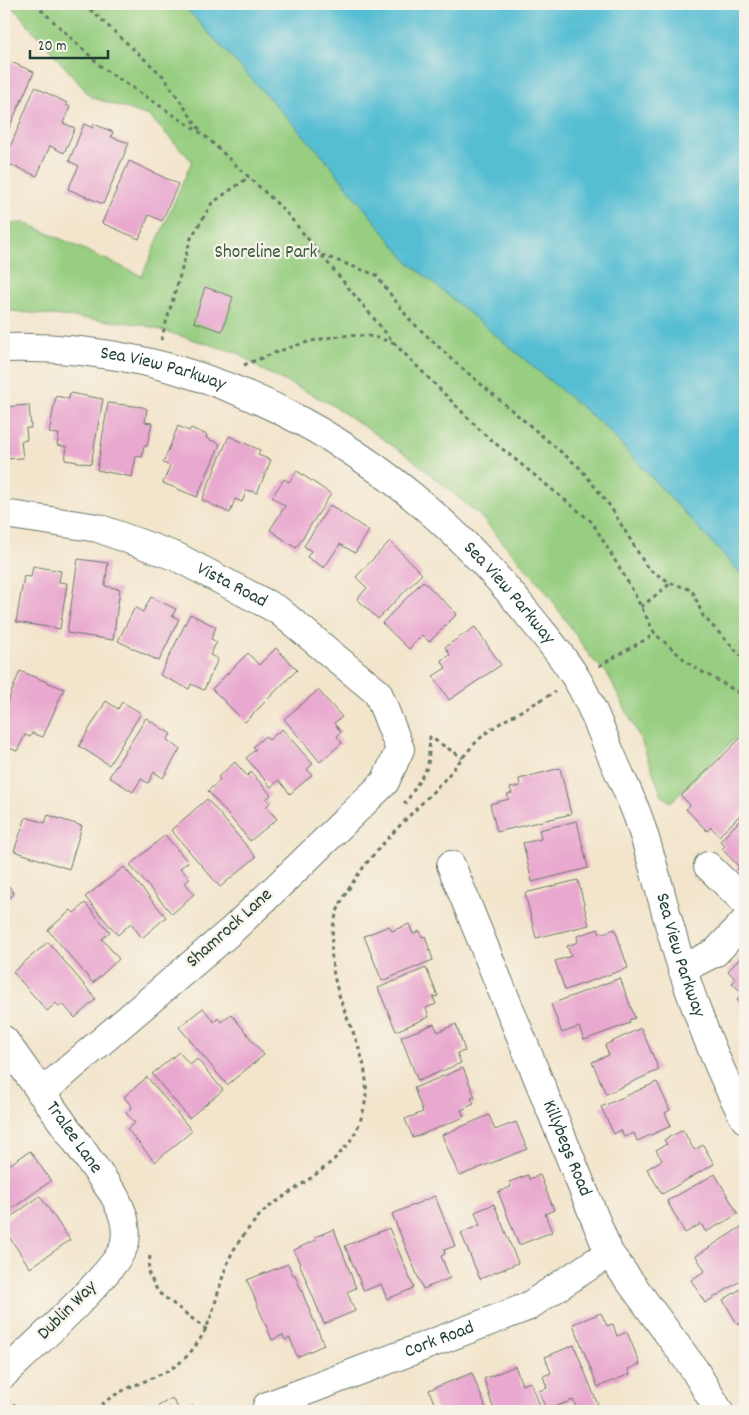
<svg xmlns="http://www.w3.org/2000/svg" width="749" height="1415" font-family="Dekko,sans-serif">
<rect width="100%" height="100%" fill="#f7f3e8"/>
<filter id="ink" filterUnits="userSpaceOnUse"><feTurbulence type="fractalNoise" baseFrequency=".02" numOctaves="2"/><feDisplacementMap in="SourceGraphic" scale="10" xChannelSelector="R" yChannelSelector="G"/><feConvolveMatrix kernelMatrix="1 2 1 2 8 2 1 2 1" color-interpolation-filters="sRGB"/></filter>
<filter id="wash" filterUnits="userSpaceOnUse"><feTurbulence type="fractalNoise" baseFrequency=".0096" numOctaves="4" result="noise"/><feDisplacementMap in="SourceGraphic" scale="20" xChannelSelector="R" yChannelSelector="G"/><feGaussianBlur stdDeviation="1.12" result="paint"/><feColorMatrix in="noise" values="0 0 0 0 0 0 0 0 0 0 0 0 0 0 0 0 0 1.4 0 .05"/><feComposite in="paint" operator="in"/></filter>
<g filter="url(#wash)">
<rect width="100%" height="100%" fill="#f3e5cc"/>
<path fill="#97ce81" stroke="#5b865a" d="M10,4H182L321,154L407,261L603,425L745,578V729L671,802L662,796L640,738L607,673L592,659L545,590L478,514L411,458L329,403L260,369L238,353L140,324L11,311L4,301V224L26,223L142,276L192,161L149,116L91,97Z"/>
<path fill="#56bed3" stroke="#3a7e84" d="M182,4H745V578L603,425L407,261L321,154Z"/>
<g id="blocks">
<path fill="#e9a8cf" d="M4,59L34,72L6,135L4,134Z
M35,87L67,103L66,105L70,107L63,123L75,128L64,153L50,146L37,176L4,162Z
M84,124L93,128L94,124L113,132L111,137L129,143L103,204L68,189L79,166L69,161Z
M129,161L178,184L162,221L149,215L139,239L102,223Z
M205,287L233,297L222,331L194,322Z
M70,393L103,399L91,464L65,460L67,447L57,445L59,434L49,433L56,396L69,399Z
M108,403L143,407L147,409L145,422L152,423L147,446H144L142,457L136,456L132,477L97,470Z
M29,405L31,428H26L27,440L21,441L23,458L4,459V407Z
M178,426L189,431L191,428L207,435L206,438L220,444L197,497L163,483L170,466L163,463Z
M229,436L260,450L258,455L271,460L257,493L247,490L242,502L235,499L230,513L202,500Z
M297,471L331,494L296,548L270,530L285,506L272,497L284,479L289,482Z
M330,505L369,531L355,553L340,544L324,568L307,557L311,551L304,546Z
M390,541L422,574L378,619L357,599L367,588L356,577Z
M78,559L108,563L105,586L120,589L113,640L67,633Z
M33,566L61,571L59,582L67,583L60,629L16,622L24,576L31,577Z
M423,581L457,614L429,642L422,635L409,649L382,623Z
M151,597L176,609L172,616L179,619L159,661L118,641L135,607L143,612Z
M4,602L8,616L4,617Z
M190,614L216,627L211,639L217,642L210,655L218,659L204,690L191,684L189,689L160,675Z
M475,627L501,665L449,700L433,676L446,668L441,660L450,655L445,647Z
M276,648L297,670L245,722L212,689L248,653L259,665Z
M20,671L64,689L43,737L32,733L30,737L25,735L17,751L4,746V711Z
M318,690L342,717L334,723L341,732L337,736L342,743L320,762L284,719Z
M106,701L118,709L122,702L141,713L109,765L79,746Z
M146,718L171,734L167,740L180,749L163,778L154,772L148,783L141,779L133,792L109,777Z
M282,729L313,764L307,769L312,775L290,794L279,780L271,787L246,758L256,749L253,747L265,736L269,740Z
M743,736L745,739V810L719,836L711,827L707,831L686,809L690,805L681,796Z
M235,762L247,776L251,772L271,795L266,799L270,803L266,807L277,819L250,841L208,791L220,780L218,777Z
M560,768L571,814L497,832L490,804L509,799L507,795L512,793L510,788L520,786L519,779Z
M207,799L256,857L220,887L171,830Z
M48,815L82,826L69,869L14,851L26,817L45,823Z
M745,815V877L737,869L739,867L722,849L725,846L720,841Z
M577,821L588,868L532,882L523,843L541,839L539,830Z
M165,835L188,862L180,868L190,879L185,883L194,894L172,914L130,865Z
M124,867L166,917L142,938L131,923L118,935L85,897Z
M4,879L14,894L4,902Z
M578,880L589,925L536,938L525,893Z
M85,903L110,932L102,939L119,959L93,983L48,930L71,910L74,913Z
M409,924L413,934L420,931L422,937L425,936L433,960L382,981L364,936L389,926L392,931Z
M598,929L600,934L615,929L628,968L565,990L555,961L571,956L567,946L578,942L577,936Z
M48,942L96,999L75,1018L63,1004L59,1007L56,1003L47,1011L13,972Z
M745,953V1008L737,1000L743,994L732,983L736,980L728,971Z
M426,968L438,996L433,997L436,1004L426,1008L429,1017L396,1031L378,988Z
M620,978L635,1018L629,1020L630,1023L584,1040L579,1027L562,1033L551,1004Z
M203,1008L214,1022L218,1018L221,1022L231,1014L264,1055L227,1085L179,1027Z
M434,1024L438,1032L456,1024L465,1051L457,1053L461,1063L418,1081L401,1037Z
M641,1028L659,1070L606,1094L592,1062L609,1055L605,1045Z
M179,1052L190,1065L197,1059L223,1090L189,1118L152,1074Z
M463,1068L475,1097L471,1098L474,1104L461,1110L464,1117L413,1138L405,1119L423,1112L414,1088Z
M147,1077L192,1131L155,1162L127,1129L135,1123L126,1113L132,1107L124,1097Z
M657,1082L670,1110L665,1113L671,1126L637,1141L634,1133L624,1137L621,1130L614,1134L601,1107Z
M489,1115L495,1130L516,1122L527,1149L459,1176L442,1135Z
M683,1130L694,1150L703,1145L714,1164L662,1194L647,1169L662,1160L656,1150L667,1144L664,1140Z
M30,1151L51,1181L4,1214V1157L9,1165Z
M715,1174L738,1214L706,1232L701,1224L685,1233L667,1201Z
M528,1175L529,1179L540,1175L554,1210L545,1214L552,1232L519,1245L498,1192L511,1187L509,1182Z
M40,1196L70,1240L30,1268L4,1229V1222Z
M435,1196L455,1246L444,1250L445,1254L441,1256L450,1278L423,1289L392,1214Z
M494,1204L518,1263L480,1279L461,1233L480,1225L475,1212Z
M744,1225L745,1278L705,1303L691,1280L705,1271L696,1256Z
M389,1228L414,1288L387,1299L381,1284L364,1291L345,1246Z
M334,1229L356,1288L347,1292L355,1311L324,1324L294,1250L316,1240L315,1237Z
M288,1264L293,1275H295L324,1345L297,1357L290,1338L285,1340L283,1335L272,1340L247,1280Z
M745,1286V1320L738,1325L723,1300Z
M601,1313L607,1326L613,1324L617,1336L627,1332L640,1364L628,1369L630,1374L598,1387L573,1324Z
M574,1345L598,1405L578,1411L573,1400L546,1410L539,1391L547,1388L543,1376L551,1373L545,1357Z
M515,1366L522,1385L531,1382L542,1411H494L484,1379Z
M472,1373L487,1411H437L429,1390Z
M172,1398L180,1411H150Z
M193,1406L196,1411H183Z"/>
</g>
</g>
<g filter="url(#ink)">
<use href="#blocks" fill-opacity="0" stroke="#697869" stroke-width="1"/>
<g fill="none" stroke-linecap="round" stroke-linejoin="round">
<defs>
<g id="minor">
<path id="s1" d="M4,514L98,528L177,557L278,610L378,693L400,749L385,782L300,865L231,931L41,1093"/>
<path id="s2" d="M451,865L609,1253L694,1369L719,1411"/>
<path d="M708,866L745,902"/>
<path d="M682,969L716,952L745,921"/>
<path id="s3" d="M4,1040L114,1195C122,1211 128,1224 125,1242C122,1267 26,1353 4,1374"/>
<path id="s4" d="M269,1411L267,1406L527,1307L609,1253"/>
</g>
<g id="tertiary">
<path id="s5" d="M4,348C215,342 402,455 530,617C546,637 563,656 576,678C590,700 600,728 610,752C619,774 630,795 638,817C655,866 666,918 682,968C699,1019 719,1072 745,1119"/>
</g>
</defs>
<use href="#minor" stroke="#697869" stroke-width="30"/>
<use href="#tertiary" stroke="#697869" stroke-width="30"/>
<path stroke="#697869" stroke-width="3" stroke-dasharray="4 4" stroke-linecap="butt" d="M35,4L104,69L204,135L284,210L395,344L484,434L592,522L632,589L655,634L692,666L745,696
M84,4L163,76L202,133
M322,255L376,275L409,319L456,363L580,468L610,506L648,569L671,583L692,590L703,616L745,660
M161,340L191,238L212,203L249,177
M244,365C283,349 325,332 368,336C377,337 386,341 395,343
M641,607L671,583
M599,666L655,634
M404,801L406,803L428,766L430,737L463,758
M150,1256L148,1272L158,1292L207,1330
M6,1400L25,1411
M96,1411C118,1383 163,1382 187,1356C215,1326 214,1297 228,1262C235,1244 248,1229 260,1215C266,1208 275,1203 282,1198C310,1178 346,1158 359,1124C382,1066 344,1029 334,975C330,952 330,926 340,905C362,858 410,817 445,779C459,763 473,742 490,730C510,716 533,705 555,692"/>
<use href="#minor" stroke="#fff" stroke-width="28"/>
<use href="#tertiary" stroke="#fff" stroke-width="28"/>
</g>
</g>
<g text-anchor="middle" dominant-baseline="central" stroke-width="4.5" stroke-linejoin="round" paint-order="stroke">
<g font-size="19" fill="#375a43" stroke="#f7f3e8">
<text x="266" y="253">Shoreline Park</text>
</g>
<g font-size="19" fill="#1f3d34" stroke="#f7f3e8">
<text stroke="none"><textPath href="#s5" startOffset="161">Sea View Parkway</textPath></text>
<text stroke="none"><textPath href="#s1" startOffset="241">Vista Road</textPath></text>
<text stroke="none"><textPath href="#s5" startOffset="581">Sea View Parkway</textPath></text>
<text transform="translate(230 929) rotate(-42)">Shamrock Lane</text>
<text stroke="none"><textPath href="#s5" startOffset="986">Sea View Parkway</textPath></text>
<text stroke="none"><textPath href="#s3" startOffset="120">Tralee Lane</textPath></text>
<text stroke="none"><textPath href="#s2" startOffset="306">Killybegs Road</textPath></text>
<text transform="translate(68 1311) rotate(-45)">Dublin Way</text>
<text stroke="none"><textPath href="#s4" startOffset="190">Cork Road</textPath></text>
</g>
</g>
<rect width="749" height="1415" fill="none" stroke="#f7f3e8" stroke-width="20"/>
<path d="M30 50v8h78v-8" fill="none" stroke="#1f3d34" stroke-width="2.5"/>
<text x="38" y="50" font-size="15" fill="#1f3d34" stroke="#f7f3e8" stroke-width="4" paint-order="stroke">20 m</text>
</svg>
